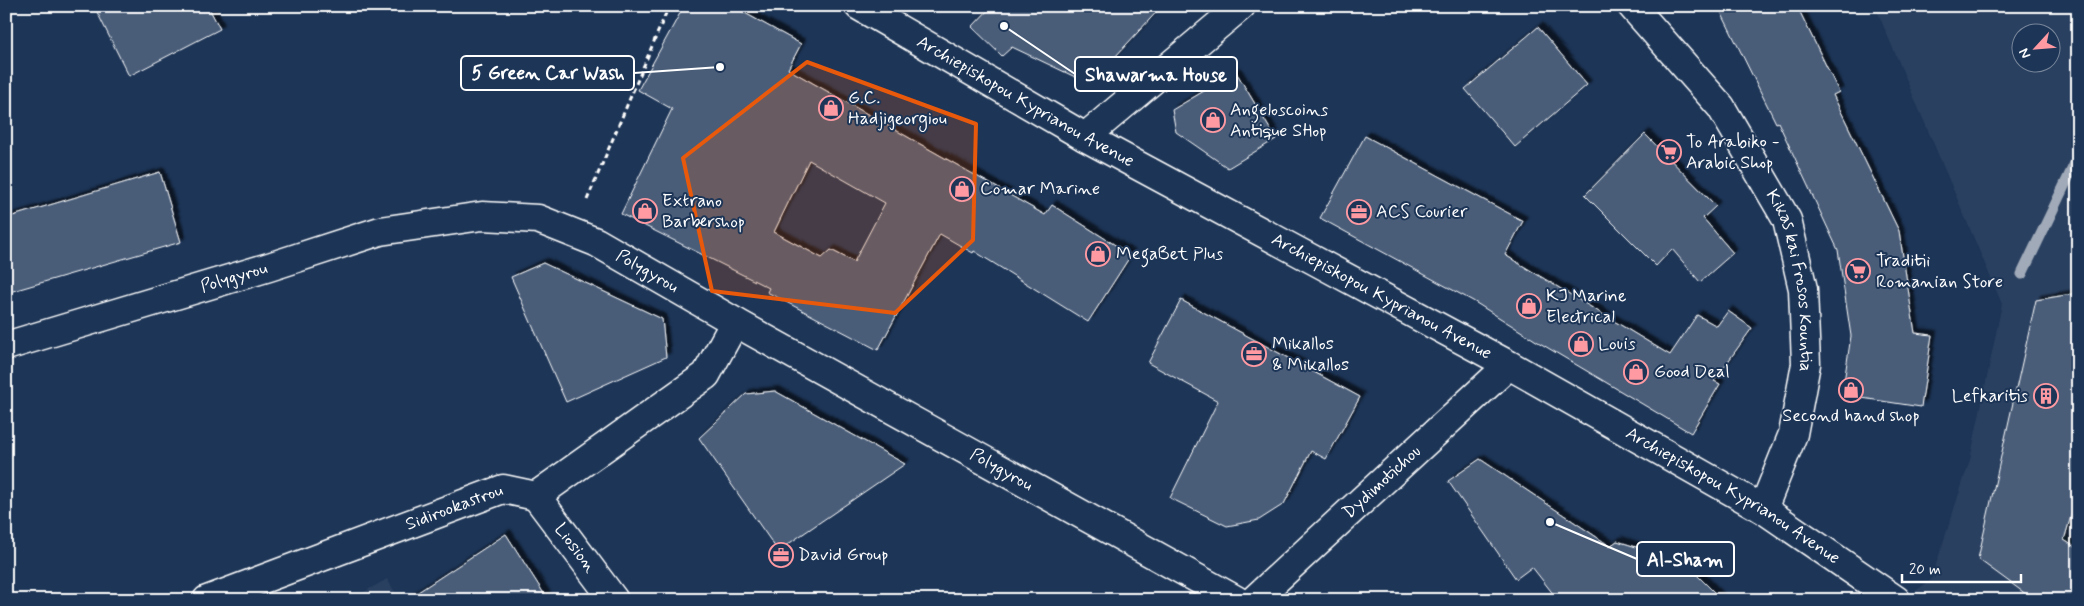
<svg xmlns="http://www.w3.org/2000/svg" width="2084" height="606" font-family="Mynerve,sans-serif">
<defs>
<filter id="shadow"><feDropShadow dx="4.5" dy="-4.5" stdDeviation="1" flood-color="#0009"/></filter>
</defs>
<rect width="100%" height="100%" fill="#1d3557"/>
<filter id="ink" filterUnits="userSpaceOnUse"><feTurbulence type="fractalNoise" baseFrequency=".02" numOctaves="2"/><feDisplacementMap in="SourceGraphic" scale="10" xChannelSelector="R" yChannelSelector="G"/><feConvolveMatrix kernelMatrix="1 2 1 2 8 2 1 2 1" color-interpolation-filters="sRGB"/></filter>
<g filter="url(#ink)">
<path fill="#2a4161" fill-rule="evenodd" d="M1875,6H2078V600H1903L1931,580L1970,460L2002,304ZM2022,32H2052V62H2022Z
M387,579L400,600H350Z"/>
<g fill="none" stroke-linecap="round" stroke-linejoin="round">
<path stroke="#a0aab8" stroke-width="11" d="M2022,274L2078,157"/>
</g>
<path fill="#4a5d79" stroke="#fff" fill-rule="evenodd" filter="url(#shadow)" d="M94,6H208L220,29L129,76Z
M684,6H732L801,44L788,69L1045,215L1052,205L1131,255L1088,322L974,251L973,253L940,234L878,350L767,292L769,288L621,214L672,109L638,90ZM809,160L885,203L854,262L831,250L822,258L774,232Z
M992,6H1162L1090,84L1012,47L1002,56L972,27Z
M1718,6H1797L1839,92L1833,95L1899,231L1915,333L1932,335L1921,407L1842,395L1851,336L1838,250L1778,122L1776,123Z
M1538,27L1587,85L1515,147L1465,89Z
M1236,72L1276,139L1228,168L1176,132L1172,110Z
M1645,134L1716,206L1703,218L1733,253L1700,282L1672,249L1656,266L1585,195Z
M1365,136L1523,221L1505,255L1670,355L1697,315L1717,326L1728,311L1752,328L1714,381L1720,384L1691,433L1538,342L1473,301L1320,218Z
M160,172L181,242L6,293V218Z
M543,263L662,319L666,357L566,402L511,277Z
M2078,293V492L2064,540L2078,549V600H2034L1978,559L2036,300Z
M1181,300L1360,397L1326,459L1311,451L1284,504L1259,520L1227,526L1170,498L1218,401L1148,363Z
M775,391L905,464L778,551L699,438L746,394Z
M1480,459L1610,546L1617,541L1684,562L1722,600H1558L1532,567L1516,579L1448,481Z
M506,534L548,600H406Z"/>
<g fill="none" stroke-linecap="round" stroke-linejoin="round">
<defs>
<g id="street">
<path id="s1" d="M1632,6L1721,107L1787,220L1803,289L1806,364L1793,434L1763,509"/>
<path d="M1085,137L1241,6"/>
<path id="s2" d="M6,346L269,267L380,231L482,216L538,219L596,242L735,322L1236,600"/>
<path id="s3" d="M536,496L614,600"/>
<path id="s4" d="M207,600L503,489L536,496L706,375L735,322"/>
<path id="s5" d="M1254,600L1509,365"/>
</g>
<g id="secondary">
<path id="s6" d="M859,6L1085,137L1509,365L1763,509L1896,600"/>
</g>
</defs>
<use href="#street" stroke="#fff" stroke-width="31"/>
<use href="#secondary" stroke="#fff" stroke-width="31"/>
<path stroke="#fff" stroke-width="3" stroke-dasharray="5 4" stroke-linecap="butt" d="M587,200L669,6"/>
<use href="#street" stroke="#1d3557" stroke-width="28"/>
<use href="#secondary" stroke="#1d3557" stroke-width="28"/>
</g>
</g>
<path fill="#e8590c" fill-opacity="0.2" stroke="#e8590c" stroke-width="4" stroke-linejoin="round" d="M807,62L976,124L973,240L895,313L712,291L683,158Z"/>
<defs>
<symbol id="shop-ring" viewBox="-11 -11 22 22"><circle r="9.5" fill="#1d3557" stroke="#ff9aa2" stroke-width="1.5"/><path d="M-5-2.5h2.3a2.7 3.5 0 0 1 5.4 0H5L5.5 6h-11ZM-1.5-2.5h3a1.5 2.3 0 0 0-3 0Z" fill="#ff9aa2"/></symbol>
<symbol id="supermarket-ring" viewBox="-11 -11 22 22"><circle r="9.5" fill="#1d3557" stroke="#ff9aa2" stroke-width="1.5"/><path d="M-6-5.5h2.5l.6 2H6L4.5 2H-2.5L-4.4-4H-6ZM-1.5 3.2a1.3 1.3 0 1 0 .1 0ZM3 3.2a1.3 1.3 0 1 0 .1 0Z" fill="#ff9aa2"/></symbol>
<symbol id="office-ring" viewBox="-11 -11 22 22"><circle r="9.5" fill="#1d3557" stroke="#ff9aa2" stroke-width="1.5"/><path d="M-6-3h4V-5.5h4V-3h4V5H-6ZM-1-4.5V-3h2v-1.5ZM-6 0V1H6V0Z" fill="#ff9aa2"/></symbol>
<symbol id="building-ring" viewBox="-11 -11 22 22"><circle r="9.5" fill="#1d3557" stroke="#ff9aa2" stroke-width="1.5"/><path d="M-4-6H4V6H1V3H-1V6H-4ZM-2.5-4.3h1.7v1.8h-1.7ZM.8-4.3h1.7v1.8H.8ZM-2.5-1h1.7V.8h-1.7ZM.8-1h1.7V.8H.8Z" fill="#ff9aa2"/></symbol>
</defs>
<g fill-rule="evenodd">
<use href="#shop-ring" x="817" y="94" width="28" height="28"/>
<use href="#shop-ring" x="1199" y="106" width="28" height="28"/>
<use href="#supermarket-ring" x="1655" y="138" width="28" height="28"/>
<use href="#shop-ring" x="948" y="175" width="28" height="28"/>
<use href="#shop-ring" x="631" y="197" width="28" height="28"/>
<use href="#office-ring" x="1345" y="198" width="28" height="28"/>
<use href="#shop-ring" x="1084" y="240" width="28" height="28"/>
<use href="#supermarket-ring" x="1844" y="257" width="28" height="28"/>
<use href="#shop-ring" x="1515" y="292" width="28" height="28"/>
<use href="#shop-ring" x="1567" y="330" width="28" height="28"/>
<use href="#office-ring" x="1240" y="340" width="28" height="28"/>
<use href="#shop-ring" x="1622" y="358" width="28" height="28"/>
<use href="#shop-ring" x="1837" y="376" width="28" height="28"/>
<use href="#building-ring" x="2032" y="382" width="28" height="28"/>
<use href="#office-ring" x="767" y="541" width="28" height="28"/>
</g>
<g text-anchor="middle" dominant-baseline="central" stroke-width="4" stroke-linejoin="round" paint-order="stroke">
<g font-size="18" fill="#fff" stroke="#1d3557" text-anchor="start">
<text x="848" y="98">G.C.<tspan x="848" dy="21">Hadjigeorgiou</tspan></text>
<text x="1230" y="110">Angeloscoins<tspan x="1230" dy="21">Antique SHop</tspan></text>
<text x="1686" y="142">To Arabiko -<tspan x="1686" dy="21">Arabic Shop</tspan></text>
<text x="980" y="189">Comar Marine</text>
<text x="662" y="201">Extrano<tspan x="662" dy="21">Barbershop</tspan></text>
<text x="1376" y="212">ACS Courier</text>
<text x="1116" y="254">MegaBet Plus</text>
<text x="1876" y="261">Traditii<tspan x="1876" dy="21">Romanian Store</tspan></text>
<text x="1546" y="296">KJ Marine<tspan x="1546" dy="21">Electrical</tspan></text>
<text x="1272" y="344">Mikallos<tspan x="1272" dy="21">&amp; Mikallos</tspan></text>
<text x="1598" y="344">Louis</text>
<text x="1654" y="372">Good Deal</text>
<text x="2028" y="396" text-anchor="end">Lefkaritis</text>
<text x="1851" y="416" text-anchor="middle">Second hand shop</text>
<text x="798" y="555">David Group</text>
</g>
<g font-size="18" fill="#fff" stroke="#1d3557">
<text stroke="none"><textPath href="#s6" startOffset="192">Archiepiskopou Kyprianou Avenue</textPath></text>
<text stroke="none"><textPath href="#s2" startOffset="672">Polygyrou</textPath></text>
<text stroke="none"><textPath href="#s2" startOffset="238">Polygyrou</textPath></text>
<text stroke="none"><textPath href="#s1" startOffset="326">Kikas kai Frosos Kountia</textPath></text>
<text stroke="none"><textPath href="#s6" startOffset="598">Archiepiskopou Kyprianou Avenue</textPath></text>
<text stroke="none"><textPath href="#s2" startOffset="1078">Polygyrou</textPath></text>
<text stroke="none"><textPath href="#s5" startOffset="174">Dydimotichou</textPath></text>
<text stroke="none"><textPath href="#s6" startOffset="1002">Archiepiskopou Kyprianou Avenue</textPath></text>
<text stroke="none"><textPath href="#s4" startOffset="264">Sidirookastrou</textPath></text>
<text stroke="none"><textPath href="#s3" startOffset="65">Liosion</textPath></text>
</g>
</g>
<path fill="none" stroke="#fff" stroke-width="2" d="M720 67L634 73M1004 26L1075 74M1550 522L1637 559"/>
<g fill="#fff" stroke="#1d3557" stroke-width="2">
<circle cx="720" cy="67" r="5"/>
<circle cx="1004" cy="26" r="5"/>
<circle cx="1550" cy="522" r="5"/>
</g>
<g fill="#1d3557" stroke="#fff" stroke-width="2">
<rect x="461" y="56" width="173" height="34" rx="5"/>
<rect x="1075" y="57" width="162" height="34" rx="5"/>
<rect x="1637" y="542" width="97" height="34" rx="5"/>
</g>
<g font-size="19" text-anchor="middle" font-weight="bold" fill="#fff">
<text x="548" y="79">5 Green Car Wash</text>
<text x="1156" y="81">Shawarma House</text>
<text x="1685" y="566">Al-Sham</text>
</g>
<rect width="2084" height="606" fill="none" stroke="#1d3557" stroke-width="25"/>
<rect x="12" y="12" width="2059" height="581" fill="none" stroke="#fff" stroke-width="2" filter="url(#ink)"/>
<g transform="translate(2036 48) rotate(244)"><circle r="24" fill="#1d3557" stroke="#77869a"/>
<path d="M0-4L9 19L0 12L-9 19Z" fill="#ff9aa2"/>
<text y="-8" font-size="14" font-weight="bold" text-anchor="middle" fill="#ffffff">N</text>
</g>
<path d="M1902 574v8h119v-8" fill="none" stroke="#ffffff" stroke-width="2.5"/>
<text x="1909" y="574" font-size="15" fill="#ffffff" stroke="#1d3557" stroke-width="4" paint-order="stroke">20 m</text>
</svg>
